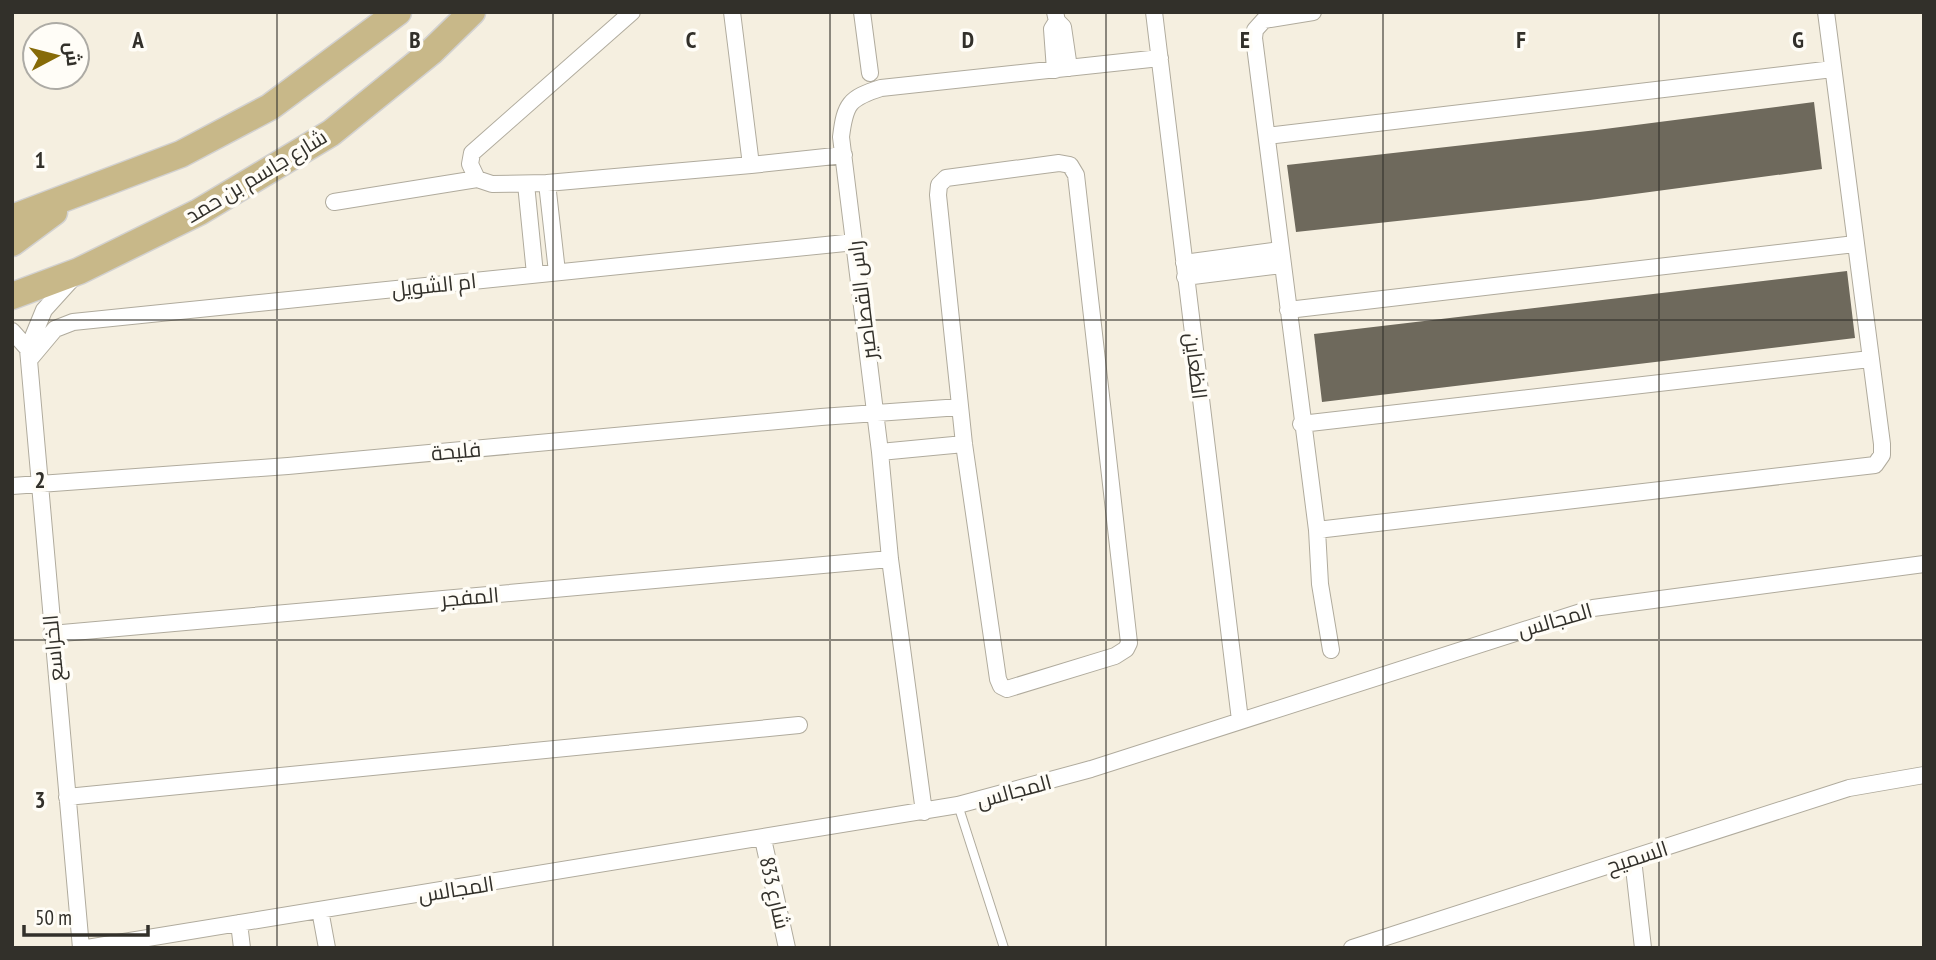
<svg xmlns="http://www.w3.org/2000/svg" width="1936" height="960" font-family="'PT Sans Narrow',Cairo,sans-serif">
<rect width="100%" height="100%" fill="#f5efe0"/>
<path fill="#6e695c" d="M1814,102L1822,169L1590,200L1296,232L1287,165L1597,130Z
M1847,271L1855,338L1322,402L1314,334Z"/>
<g fill="none" stroke-linecap="round" stroke-linejoin="round">
<defs>
<path id="service" d="M958,805L1004,948"/>
<path id="minor" d="M632,12L472,153L470,164L477,179L492,184L547,183L751,165L732,12
M862,12L870,73
M1055,12L1057,21L1063,27L1069,68
M1154,12L1240,720
M1313,12L1264,20L1255,30L1254,38L1317,530L1875,465L1882,455V444L1826,12
M1055,70L1052,29L1057,21
M1267,136L1833,69
M1059,163L1070,165L1076,175L1129,643L1126,649L1115,656L1007,689L1001,686L998,679L964,444L938,195L939,185L946,178Z
M751,165L844,155
M547,183L557,272
M526,184L535,274
M334,202L477,179
M1184,263L1280,250
M1185,277L1282,265
M73,278L44,310L28,349L81,948
M1288,310L1855,244
M12,331L28,349
M29,360L55,329L73,322L855,242
M1301,424L1870,359
M880,452L964,444
M12,486L288,466L821,417L960,407
M1317,530L1320,584L1331,650
M51,634L890,559
M67,797L799,725
M924,812L890,559L880,452L841,137C845,104 849,98 881,88L1160,58
M763,839L787,948
M1633,859L1643,948
M320,910L327,948
M239,923L242,948
M87,948L958,805L1091,769L1593,608L1924,564
M1352,948L1849,788L1924,775"/>
<path id="primary" d="M12,218L181,154L270,107L398,12
M12,243L54,212
M12,296L79,271L199,212L331,133L431,52L472,12"/>
</defs>
<use href="#service" stroke="#b0ab9d" stroke-width="10"/>
<use href="#minor" stroke="#b0ab9d" stroke-width="18"/>
<use href="#primary" stroke="#d2d1d0" stroke-width="29"/>
<use href="#service" stroke="#fff" stroke-width="8"/>
<use href="#minor" stroke="#fff" stroke-width="16"/>
<use href="#primary" stroke="#c8b889" stroke-width="26"/>
</g>
<path fill="none" stroke="#32302a" stroke-width="2" stroke-opacity="0.55" d="M277,12V948M553,12V948M830,12V948M1106,12V948M1383,12V948M1659,12V948M12,320H1924M12,640H1924"/>
<g text-anchor="middle" dominant-baseline="central" stroke-width="7" stroke-linejoin="round" paint-order="stroke">
<g font-size="21" fill="#32302a" stroke="#fffdf7">
<text transform="translate(256 176) rotate(-31)">شارع جاسم بن حمد</text>
<text transform="translate(434 285) rotate(-6)">ام الشويل</text>
<text transform="translate(862 300) rotate(-97)">راس القصاصير</text>
<text transform="translate(1196 366) rotate(83)">الظعاين</text>
<text transform="translate(456 451) rotate(-5)">فليحة</text>
<text transform="translate(470 597) rotate(-5)">المفجر</text>
<text transform="translate(1555 620) rotate(-16)">المجالس</text>
<text transform="translate(53 648) rotate(-95)">الخراسع</text>
<text transform="translate(1014 791) rotate(-15)">المجالس</text>
<text transform="translate(1637 857) rotate(-18)">السميح</text>
<text transform="translate(456 889) rotate(-9)">المجالس</text>
<text transform="translate(775 893) rotate(77)">شارع 833</text>
</g>
</g>
<g font-size="23" text-anchor="middle" font-weight="bold" fill="#32302a" stroke="#fffdf7" stroke-width="7" stroke-linejoin="round" paint-order="stroke">
<text x="138" y="48">A</text>
<text x="415" y="48">B</text>
<text x="691" y="48">C</text>
<text x="968" y="48">D</text>
<text x="1245" y="48">E</text>
<text x="1521" y="48">F</text>
<text x="1798" y="48">G</text>
<text x="40" y="168">1</text>
<text x="40" y="488">2</text>
<text x="40" y="808">3</text>
</g>
<rect width="1936" height="960" fill="none" stroke="#32302a" stroke-width="28"/>
<g transform="translate(56 56) rotate(83)"><circle r="33" fill="#fffdf7" stroke="#adaba5" stroke-width="2"/>
<path d="M0-5L12 26L0 18L-12 26Z" fill="#876b08"/>
<text y="-10" font-size="19" font-weight="bold" text-anchor="middle" fill="#32302a">ش</text>
</g>
<path d="M24 925v10h124v-10" fill="none" stroke="#32302a" stroke-width="3.5"/>
<text x="35" y="925" font-size="21" fill="#32302a" stroke="#fffdf7" stroke-width="5" paint-order="stroke">50 m</text>
</svg>
